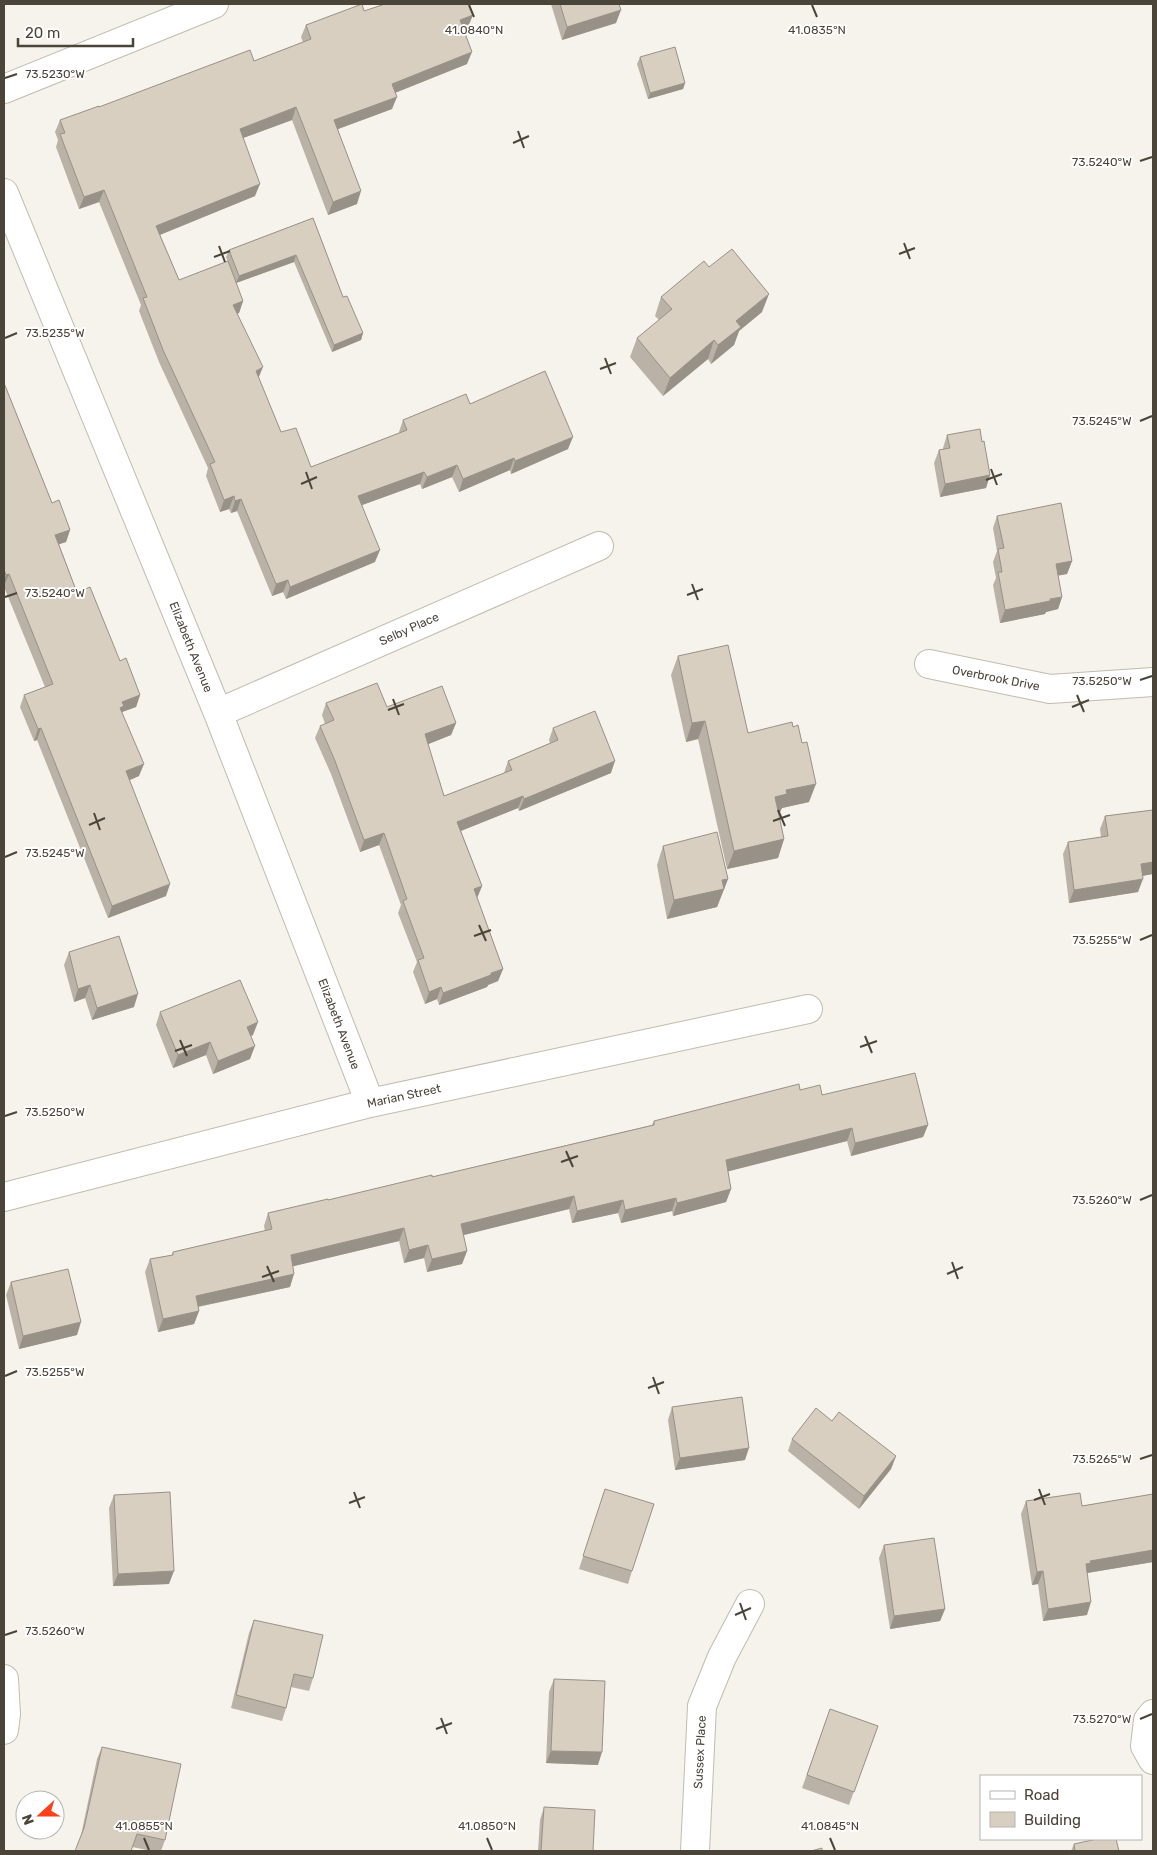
<svg xmlns="http://www.w3.org/2000/svg" width="1157" height="1855" font-family="Rubik,sans-serif">
<rect width="100%" height="100%" fill="#f6f3ec"/>
<g fill="none" stroke-linecap="round" stroke-linejoin="round">
<defs>
<path id="street" d="M4,89L214,4
M4,193L218,713L370,1103
M929,664L1050,689L1153,682
M218,713L599,546
M4,1197L370,1103L808,1009
M4,1679L6,1714L4,1730
M1153,1714L1148,1720L1145,1746L1153,1760
M695,1851L702,1706L722,1657L750,1604"/>
</defs>
<use href="#street" stroke="#c2bbae" stroke-width="30"/>
<use href="#street" stroke="#fff" stroke-width="28"/>
</g>
<path fill="#bab2a6" d="M551,4H619L616,23L562,40Z
M364,11L468,27L463,29L467,64L395,93L392,109L338,129L357,204L328,215L292,120L243,138L255,196L160,235L179,280L243,301L239,313L237,314L259,379L281,432L311,467L399,433V432L403,420L470,404L568,449L511,474L510,470L459,492L452,477L422,489L420,484L362,505L375,562L286,599L283,592L272,596L237,511L231,513L229,509L220,512L206,476L208,468L159,362L139,311L141,305L99,202L79,209L56,147L58,140L55,132L60,120L99,107L254,61L303,42L301,37L306,25Z
M640,57L685,83L683,89L648,99L637,64Z
M313,218L343,297L363,333L361,340L332,352L294,262L236,283L226,257L229,250Z
M709,267L762,312L739,331L734,345L711,364L708,359L663,396L630,357L637,338L659,320L655,316L661,297Z
M4,383L52,503L70,530L66,542L59,544L76,590L140,695L136,707L122,712L139,776L129,780L166,896L108,918L37,740L34,741L20,707L24,695L45,687L4,587Z
M947,435L982,442L990,475L986,488L940,497L934,463L939,450L943,449V448Z
M997,516L1072,561L1067,574L1058,575L1062,597L1058,609L1046,612L1045,614L1000,623L993,585L996,578L993,562L997,551L993,528Z
M678,656L809,802L782,808L780,812L778,813L784,839L778,858L727,869L698,739L686,742L671,675Z
M326,703L387,707L456,723L451,735L428,744L444,796L504,773L508,761L550,743L549,740L553,728L611,773L519,811L518,808L461,831L482,886L477,898L503,969L498,981L488,985L487,987L439,1005L437,999L425,1004L413,972L417,962L398,913L401,905L379,845L360,852L331,774L315,738L320,726L325,724L322,715Z
M1153,810V874L1142,876L1138,892L1069,903L1063,854L1068,842L1101,837L1100,829L1105,816Z
M663,846L728,879L717,907L667,919L657,865Z
M69,952L134,1007L92,1020L85,998L74,1002L64,965Z
M160,1012L253,1035L251,1036L250,1059L213,1074L206,1055L173,1068L156,1025Z
M800,1090L822,1095L928,1125L923,1137L851,1156L847,1141L728,1171L731,1189L726,1202L673,1216L672,1211L621,1223L618,1213L572,1223L569,1209L463,1235L467,1251L462,1264L427,1272L424,1258L404,1263L399,1241L293,1266L290,1287L198,1307L199,1311L194,1324L158,1332L145,1272L150,1259L172,1255L173,1252L265,1231L264,1226L268,1213L328,1200L432,1177L652,1125L654,1121Z
M11,1282L77,1335L19,1349L6,1295Z
M672,1407L745,1460L675,1470L668,1420Z
M832,1421L896,1456L891,1469L859,1509L788,1451L792,1439Z
M605,1489L632,1571L628,1584L579,1569Z
M1153,1494V1562L1087,1573V1615L1043,1621L1038,1584L1032,1585L1021,1514L1026,1501L1082,1506Z
M114,1495L169,1584L113,1586L109,1508Z
M884,1545L945,1609L940,1621L890,1629L879,1558Z
M254,1620L313,1678L309,1691L291,1687L286,1708L282,1721L231,1708L249,1633Z
M554,1679L598,1765L546,1763L549,1692Z
M830,1709L878,1726L849,1805L802,1788Z
M102,1747L165,1840L161,1851H152L132,1847L80,1840L97,1759Z
M544,1807L593,1851H538L540,1820Z
M1074,1844L1119,1851H1071Z"/>
<path fill="#979187" d="M621,10L616,23L562,40L567,27Z
M473,15L468,27L455,32L460,20Z
M472,52L467,64L387,96L392,84Z
M685,83L683,89L648,99L650,93Z
M397,97L392,109L330,132L334,120Z
M296,107L292,120L235,141L240,129Z
M260,184L255,196L152,238L156,226Z
M104,190L99,202L79,209L84,197Z
M361,191L357,204L328,215L333,202Z
M296,255L294,262L236,283L239,276Z
M769,294L762,312L739,331L734,345L711,364L718,345L736,321Z
M243,301L239,313L228,317L233,305Z
M363,333L361,340L332,352L334,345Z
M714,340L708,359L663,396L670,378Z
M263,367L258,379L256,371Z
M573,437L568,449L511,474L515,461Z
M514,458L510,470L459,492L463,479Z
M457,465L452,477L422,489L427,477Z
M424,472L420,484L354,508L358,496Z
M990,475L986,488L940,497L945,484Z
M234,496L229,509L220,512L224,500Z
M241,499L237,511L231,513L235,501Z
M70,530L66,542L51,547L55,535Z
M380,550L375,562L286,599L290,587Z
M1072,561L1067,574L1051,577L1056,564Z
M9,574L4,586V587V581L6,575Z
M288,580L283,592L272,596L276,584Z
M1062,597L1058,609L1046,612L1045,614L1000,623L1005,610Z
M140,695L136,707L122,712L116,720L122,702Z
M705,721L698,739L686,742L692,723Z
M456,723L451,735L421,747L425,734Z
M41,728L37,740L34,741L38,729Z
M615,761L611,773L519,811L524,799Z
M144,764L139,776L121,784L126,771Z
M816,784L809,802L782,808L780,812L768,815L775,797L786,790Z
M523,796L518,808L453,834L457,822Z
M384,833L379,845L360,852L364,840Z
M784,839L778,858L727,869L734,851Z
M1153,862V874L1136,877L1141,864Z
M728,879L717,907L667,919L674,900L722,880Z
M1143,879L1138,892L1069,903L1074,890Z
M170,884L166,896L108,918L112,906Z
M482,886L477,898L469,901L474,889Z
M503,969L498,981L488,985L487,987L439,1005L443,993Z
M90,985L85,998L74,1002L78,989Z
M441,987L437,999L425,1004L429,992Z
M138,994L134,1007L92,1020L97,1008Z
M258,1022L253,1035L242,1040L247,1027Z
M210,1042L206,1055L173,1068L178,1055Z
M255,1046L250,1059L213,1074L218,1061Z
M928,1125L923,1137L851,1156L855,1143Z
M852,1128L847,1141L722,1173L726,1160Z
M731,1189L726,1202L673,1216L677,1203Z
M574,1196L569,1209L456,1237L461,1224Z
M676,1198L672,1211L621,1223L625,1210Z
M623,1200L618,1213L572,1223L577,1211Z
M404,1228L399,1241L286,1268L291,1255Z
M428,1245L424,1258L404,1263L409,1250Z
M467,1251L462,1264L427,1272L432,1259Z
M294,1274L290,1287L191,1308L196,1296Z
M199,1311L194,1324L158,1332L163,1319Z
M81,1322L77,1335L19,1349L23,1336Z
M749,1448L745,1460L675,1470L680,1458Z
M896,1456L891,1469L859,1509L864,1496Z
M1153,1550V1562L1087,1573L1086,1564L1090,1561Z
M174,1571L169,1584L113,1586L118,1574Z
M1043,1571L1038,1584L1032,1585L1037,1572Z
M1091,1602L1087,1615L1043,1621L1048,1609Z
M945,1609L940,1621L890,1629L894,1616Z
M551,1751L602,1752L598,1765L546,1763Z"/>
<path fill="#d8cfc1" stroke="#979187" d="M362,4L364,11L385,4H469L473,15L460,20L472,52L392,84L397,97L334,120L361,191L333,202L296,107L240,129L260,184L156,226L179,280L228,261L243,301L233,305L263,367L256,371L281,432L296,428L311,467L407,430L403,420L466,394L470,404L545,371L573,437L515,461L514,458L463,479L457,465L427,477L424,472L358,496L380,550L290,587L288,580L276,584L241,499L235,501L234,496L224,500L210,464L215,462L163,350L143,298L147,297L104,190L84,197L60,134L65,133L60,120L99,106V107L250,50L254,61L311,39L306,25Z
M560,4H619L621,10L567,27Z
M675,47L685,83L650,93L640,57Z
M313,218L343,297L347,296L363,333L334,345L296,255L239,276L229,250Z
M732,249L769,294L736,321L741,327L718,345L714,340L670,378L637,338L672,309L661,297L704,261L709,267Z
M4,383L52,503L59,500L70,530L55,535L76,590L78,592L90,587L120,661L126,658L140,695L122,702L124,706L120,708L144,764L126,771L170,884L112,906L41,728L38,729L24,695L53,684L9,574L6,575L4,570Z
M980,429L982,442L984,441L990,475L945,484L939,450L950,448L947,435Z
M1061,503L1072,561L1056,564L1062,597L1050,599V601L1005,610L998,572H1002L998,549L1004,548L997,516Z
M728,645L748,733L792,722L793,727L798,725L802,743L807,742L816,784L786,790L787,794L775,797L784,839L734,851L705,721L692,723L678,656Z
M377,683L387,707L442,686L456,723L425,734L444,796L512,770L508,761L558,740L553,728L595,711L615,761L524,799L523,796L457,822L482,886L474,889L503,969L491,973V975L443,993L441,987L429,992L418,960L424,958L403,901L407,899L384,833L364,840L335,761L320,726L334,720L326,703Z
M1153,810V862L1141,864L1143,879L1074,890L1068,842L1108,836L1105,816Z
M717,832L728,879L722,880L724,889L674,900L663,846Z
M119,936L138,994L97,1008L90,985L78,989L69,952Z
M240,980L258,1022L247,1027L255,1046L218,1061L210,1042L178,1055L160,1012Z
M915,1073L928,1125L855,1143L852,1128L726,1160L731,1189L677,1203L676,1198L625,1210L623,1200L577,1211L574,1196L461,1224L467,1251L432,1259L428,1245L409,1250L404,1228L291,1255L294,1274L196,1296L199,1311L163,1319L150,1259L173,1255V1252L272,1229L268,1213L328,1199V1200L432,1175V1177L654,1125V1121L799,1084L800,1090L820,1085L822,1095Z
M68,1269L81,1322L23,1336L11,1282Z
M742,1397L749,1448L680,1458L672,1407Z
M816,1408L832,1421L839,1412L896,1456L864,1496L792,1439Z
M605,1489L654,1504L632,1571L583,1556Z
M170,1492L174,1571L118,1574L114,1495Z
M1080,1493L1082,1506L1153,1494V1550L1090,1561L1091,1563L1086,1564L1091,1602L1048,1609L1043,1571L1037,1572L1026,1501Z
M934,1538L945,1609L894,1616L884,1545Z
M254,1620L323,1635L313,1678L294,1674L286,1708L236,1695Z
M554,1679L605,1681L602,1752L551,1751Z
M830,1709L878,1726L854,1792L807,1775Z
M102,1747L181,1764L165,1840L137,1834L131,1851H75L84,1828Z
M544,1807L595,1810L593,1851H541Z
M1097,1839H1116L1119,1851H1075L1074,1844Z
M822,1848V1851H811Z"/>
<path fill="none" stroke="#4b4439" stroke-width="2" d="M469,5L474,17M812,5L817,17M5,78L17,74M518,131L524,148M513,143L529,136M1140,161L1152,157M904,243L910,259M219,246L225,262M899,254L915,248M214,257L230,251M5,338L17,333M605,358L611,374M600,369L616,363M1140,421L1152,416M991,469L997,485M306,472L312,489M986,480L1002,474M301,484L317,477M692,584L698,600M687,595L703,589M5,597L17,593M1140,680L1152,676M1077,695L1084,712M393,699L399,715M1072,707L1089,700M388,710L404,704M778,810L785,826M94,813L100,830M773,821L790,815M89,825L105,818M5,857L17,852M479,925L486,941M474,936L491,930M1140,940L1152,935M865,1036L872,1053M180,1040L187,1056M860,1047L877,1041M175,1051L192,1045M5,1116L17,1112M566,1151L573,1167M561,1162L578,1156M1140,1200L1152,1195M952,1262L958,1279M267,1266L274,1282M947,1274L963,1267M262,1277L279,1271M5,1376L17,1371M653,1377L659,1394M648,1388L664,1382M1140,1459L1152,1455M1039,1489L1045,1505M354,1492L360,1508M1034,1500L1050,1494M349,1503L365,1497M740,1603L746,1620M735,1615L751,1608M5,1635L17,1631M441,1718L447,1734M1140,1719L1152,1714M436,1729L452,1723M144,1838L149,1850M487,1838L492,1850M830,1838L835,1850"/>
<g text-anchor="middle" dominant-baseline="central" stroke-width="4" stroke-linejoin="round" paint-order="stroke">
<g font-size="12" fill="#4b4439" stroke="#fff">
<text transform="translate(409 629) rotate(-24)">Selby Place</text>
<text transform="translate(191 647) rotate(68)">Elizabeth Avenue</text>
<text transform="translate(996 678) rotate(11)">Overbrook Drive</text>
<text transform="translate(339 1024) rotate(69)">Elizabeth Avenue</text>
<text transform="translate(404 1096) rotate(-12)">Marian Street</text>
<text transform="translate(700 1752) rotate(-87)">Sussex Place</text>
</g>
</g>
<g font-size="12" text-anchor="middle" fill="#4b4439" stroke="#fff" stroke-width="4" stroke-linejoin="round" paint-order="stroke">
<text x="474" y="34">41.0840°N</text>
<text x="817" y="34">41.0835°N</text>
<text x="55" y="78">73.5230°W</text>
<text x="1102" y="166">73.5240°W</text>
<text x="55" y="337">73.5235°W</text>
<text x="1102" y="425">73.5245°W</text>
<text x="55" y="597">73.5240°W</text>
<text x="1102" y="685">73.5250°W</text>
<text x="55" y="857">73.5245°W</text>
<text x="1102" y="944">73.5255°W</text>
<text x="55" y="1116">73.5250°W</text>
<text x="1102" y="1204">73.5260°W</text>
<text x="55" y="1376">73.5255°W</text>
<text x="1102" y="1463">73.5265°W</text>
<text x="55" y="1635">73.5260°W</text>
<text x="1102" y="1723">73.5270°W</text>
<text x="144" y="1830">41.0855°N</text>
<text x="487" y="1830">41.0850°N</text>
<text x="830" y="1830">41.0845°N</text>
</g>
<rect width="1157" height="1855" fill="none" stroke="#4b4439" stroke-width="10"/>
<rect x="980" y="1775" width="162" height="65" fill="#ffffff" stroke="#b7b4b0"/>
<rect x="990" y="1791" width="25" height="8" fill="#ffffff" stroke="#b7b4b0"/>
<text x="1024" y="1800" font-size="15" fill="#4b4439">Road</text>
<rect x="990" y="1812" width="25" height="15" fill="#d8cfc1" stroke="#b7b4b0"/>
<text x="1024" y="1825" font-size="15" fill="#4b4439">Building</text>
<g transform="translate(40 1815) rotate(249)"><circle r="24" fill="#ffffff" stroke="#b7b4b0"/>
<path d="M0-4L9 19L0 12L-9 19Z" fill="#fc3f1d"/>
<text y="-8" font-size="14" font-weight="bold" text-anchor="middle" fill="#4b4439">N</text>
</g>
<path d="M18 38v8h115v-8" fill="none" stroke="#4b4439" stroke-width="2.5"/>
<text x="25" y="38" font-size="15" fill="#4b4439" stroke="#ffffff" stroke-width="4" paint-order="stroke">20 m</text>
</svg>
